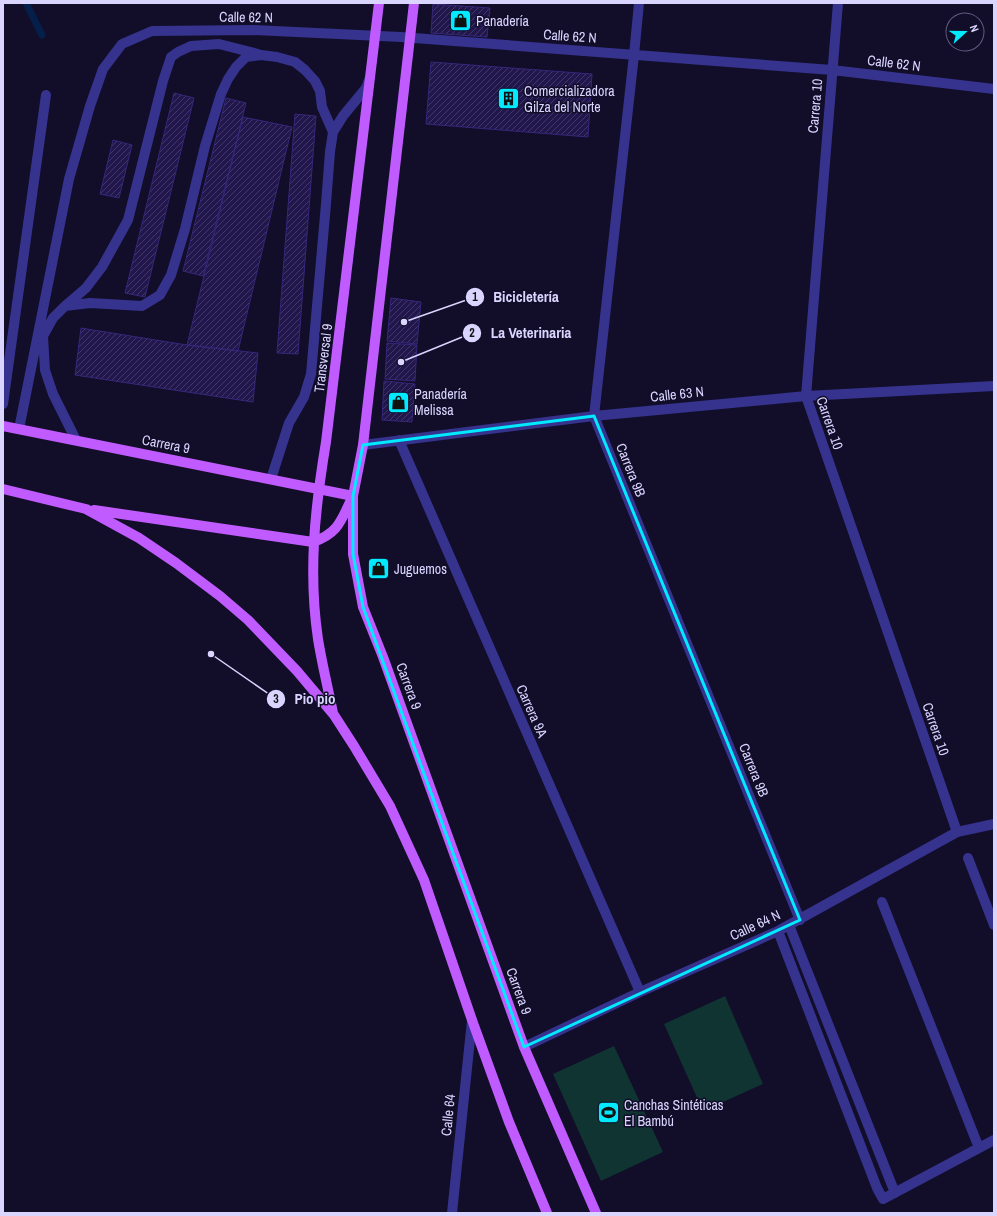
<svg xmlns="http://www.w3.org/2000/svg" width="997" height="1216" font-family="'Archivo Narrow',sans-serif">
<defs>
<pattern id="building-hatch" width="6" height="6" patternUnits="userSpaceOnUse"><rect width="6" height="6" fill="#21174c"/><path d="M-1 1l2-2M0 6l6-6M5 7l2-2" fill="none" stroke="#413867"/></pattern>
</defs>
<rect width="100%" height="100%" fill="#120d29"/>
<path fill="#0f3432" d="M725,996L763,1084L703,1111L664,1024Z
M614,1046L663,1152L601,1181L553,1074Z"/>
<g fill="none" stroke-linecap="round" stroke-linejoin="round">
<path stroke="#051f4b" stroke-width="7" d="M26,3L42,35"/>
</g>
<path fill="url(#building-hatch)" stroke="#36277b" d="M433,4L490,8L487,37L431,33Z
M431,62L592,74L588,137L426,124Z
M174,93L194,98L145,297L125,293Z
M226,98L246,103L203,276L183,271Z
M295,114L316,116L298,354L277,353Z
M243,117L292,127L238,351L187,345Z
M113,140L132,145L119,198L100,194Z
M391,298L421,302L417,344L387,341Z
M81,328L187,345L258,353L253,402L75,375Z
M387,343L417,345L415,381L385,379Z
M384,381L415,384L412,422L382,420Z"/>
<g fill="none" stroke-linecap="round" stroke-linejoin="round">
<path stroke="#35338d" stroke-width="10" d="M639,3L634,55L594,416L800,920
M838,3L806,396L957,832
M65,306L86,288L102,267L128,220L163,81L171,57L178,52L191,46L219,44L258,54
M3,404L46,95
M19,429L69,179L90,106L103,69L122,44L152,31L253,30L401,37L832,70L994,89
M76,440L53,394L45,370L43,336L53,318L65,306L90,303L142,306L160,295L171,275L185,229L205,146L221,94L228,79L236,67L246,57L261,55L277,57L295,62L305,70L315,81L320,91L322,107L333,132
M399,440L640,992
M363,445L594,416L806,396L994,386
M271,479L289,423L304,397L311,374L326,204L330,152L333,132L343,116L366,88L369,80
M968,858L994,925
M882,902L979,1148
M789,925L895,1193
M778,931L877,1188L883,1199L994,1140
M524,1047L640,992L778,931L957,832L994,824
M452,1213L472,1020"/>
<path stroke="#c05cff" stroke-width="10" d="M414,3L363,445L353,496V554L363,607L383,657L524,1047L596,1213
M3,426L353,496
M3,489L86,509L139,538L176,563L220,596L248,620L297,671L334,715L354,746L390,806L424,880L472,1020L509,1122L547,1213
M94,510L313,542C339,533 341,520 352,498
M333,713C328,688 322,664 318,639C308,572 315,508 326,442L379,3"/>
</g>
<path fill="none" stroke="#01eaff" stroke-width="3" stroke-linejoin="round" d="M594,416L800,920L524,1047L363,607L353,554V496L363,445Z"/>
<defs>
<symbol id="shop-square" viewBox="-11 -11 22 22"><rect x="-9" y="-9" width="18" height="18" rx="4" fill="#01eaff" stroke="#120d29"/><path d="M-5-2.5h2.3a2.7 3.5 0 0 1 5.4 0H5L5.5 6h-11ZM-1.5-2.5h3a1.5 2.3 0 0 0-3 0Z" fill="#111"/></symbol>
<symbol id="building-square" viewBox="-11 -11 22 22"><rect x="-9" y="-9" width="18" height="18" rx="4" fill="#01eaff" stroke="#120d29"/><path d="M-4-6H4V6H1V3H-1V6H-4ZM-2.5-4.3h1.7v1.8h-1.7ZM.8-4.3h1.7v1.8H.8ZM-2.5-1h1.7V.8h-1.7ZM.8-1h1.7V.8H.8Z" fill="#111"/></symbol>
<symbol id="stadium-square" viewBox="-11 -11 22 22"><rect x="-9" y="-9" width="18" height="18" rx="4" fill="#01eaff" stroke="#120d29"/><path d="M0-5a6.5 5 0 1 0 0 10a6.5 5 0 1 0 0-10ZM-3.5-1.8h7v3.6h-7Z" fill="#111"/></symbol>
</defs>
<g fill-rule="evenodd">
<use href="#shop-square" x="448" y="8" width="25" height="25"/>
<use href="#building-square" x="496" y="86" width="25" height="25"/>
<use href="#shop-square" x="386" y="390" width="25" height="25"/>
<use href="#shop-square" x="366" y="556" width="25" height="25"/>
<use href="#stadium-square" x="596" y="1100" width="25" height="25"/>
</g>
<g text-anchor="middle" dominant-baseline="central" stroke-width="3" stroke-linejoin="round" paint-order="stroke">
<g font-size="14" fill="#d9d5ff" stroke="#120d29">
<text transform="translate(246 17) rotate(1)">Calle 62 N</text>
<text transform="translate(570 36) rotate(4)">Calle 62 N</text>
<text transform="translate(894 63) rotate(7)">Calle 62 N</text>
<text transform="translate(815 106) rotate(-85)">Carrera 10</text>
<text transform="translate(323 358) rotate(-83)">Transversal 9</text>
<text transform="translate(677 394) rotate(-6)">Calle 63 N</text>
<text transform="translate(830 423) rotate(71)">Carrera 10</text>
<text transform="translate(166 444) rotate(11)">Carrera 9</text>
<text transform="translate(631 470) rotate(68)">Carrera 9B</text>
<text transform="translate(409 686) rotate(70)">Carrera 9</text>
<text transform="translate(532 711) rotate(66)">Carrera 9A</text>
<text transform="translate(936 729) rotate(71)">Carrera 10</text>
<text transform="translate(754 770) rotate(68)">Carrera 9B</text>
<text transform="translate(755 925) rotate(-25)">Calle 64 N</text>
<text transform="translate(519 991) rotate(70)">Carrera 9</text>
<text transform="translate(448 1115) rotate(-84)">Calle 64</text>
</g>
<g font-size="14" fill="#d9d5ff" stroke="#120d29" text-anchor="start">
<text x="476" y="21">Panadería</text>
<text x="524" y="91">Comercializadora<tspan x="524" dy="16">Gilza del Norte</tspan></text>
<text x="414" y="394">Panadería<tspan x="414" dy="16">Melissa</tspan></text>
<text x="394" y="569">Juguemos</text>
<text x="624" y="1105">Canchas Sintéticas<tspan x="624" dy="16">El Bambú</tspan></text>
</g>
</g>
<path fill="none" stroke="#d9d5ff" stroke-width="1.5" d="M404 322L475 297M401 362L472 333M211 654L276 699"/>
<g fill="#d9d5ff" stroke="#120d29" stroke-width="1.5">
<circle cx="404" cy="322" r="4"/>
<circle cx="401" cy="362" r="4"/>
<circle cx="211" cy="654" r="4"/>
<circle cx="475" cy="297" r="10"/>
<circle cx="472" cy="333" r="10"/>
<circle cx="276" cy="699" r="10"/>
</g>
<g font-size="12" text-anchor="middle" font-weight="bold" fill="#111">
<text x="475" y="301">1</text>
<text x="472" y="337">2</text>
<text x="276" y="703">3</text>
</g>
<g font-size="15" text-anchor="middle" font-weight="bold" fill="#d9d5ff" stroke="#120d29" stroke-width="3" stroke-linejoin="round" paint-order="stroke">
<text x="526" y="302">Bicicletería</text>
<text x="531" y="338">La Veterinaria</text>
<text x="315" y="704">Pio pio</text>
</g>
<rect width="997" height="1216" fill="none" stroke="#d9d5ff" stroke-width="8"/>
<g transform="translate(965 32) rotate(69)"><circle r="19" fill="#120d29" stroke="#625d7f"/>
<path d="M0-3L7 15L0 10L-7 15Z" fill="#01eaff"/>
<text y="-6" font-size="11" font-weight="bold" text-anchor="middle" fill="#d9d5ff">N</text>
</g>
</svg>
